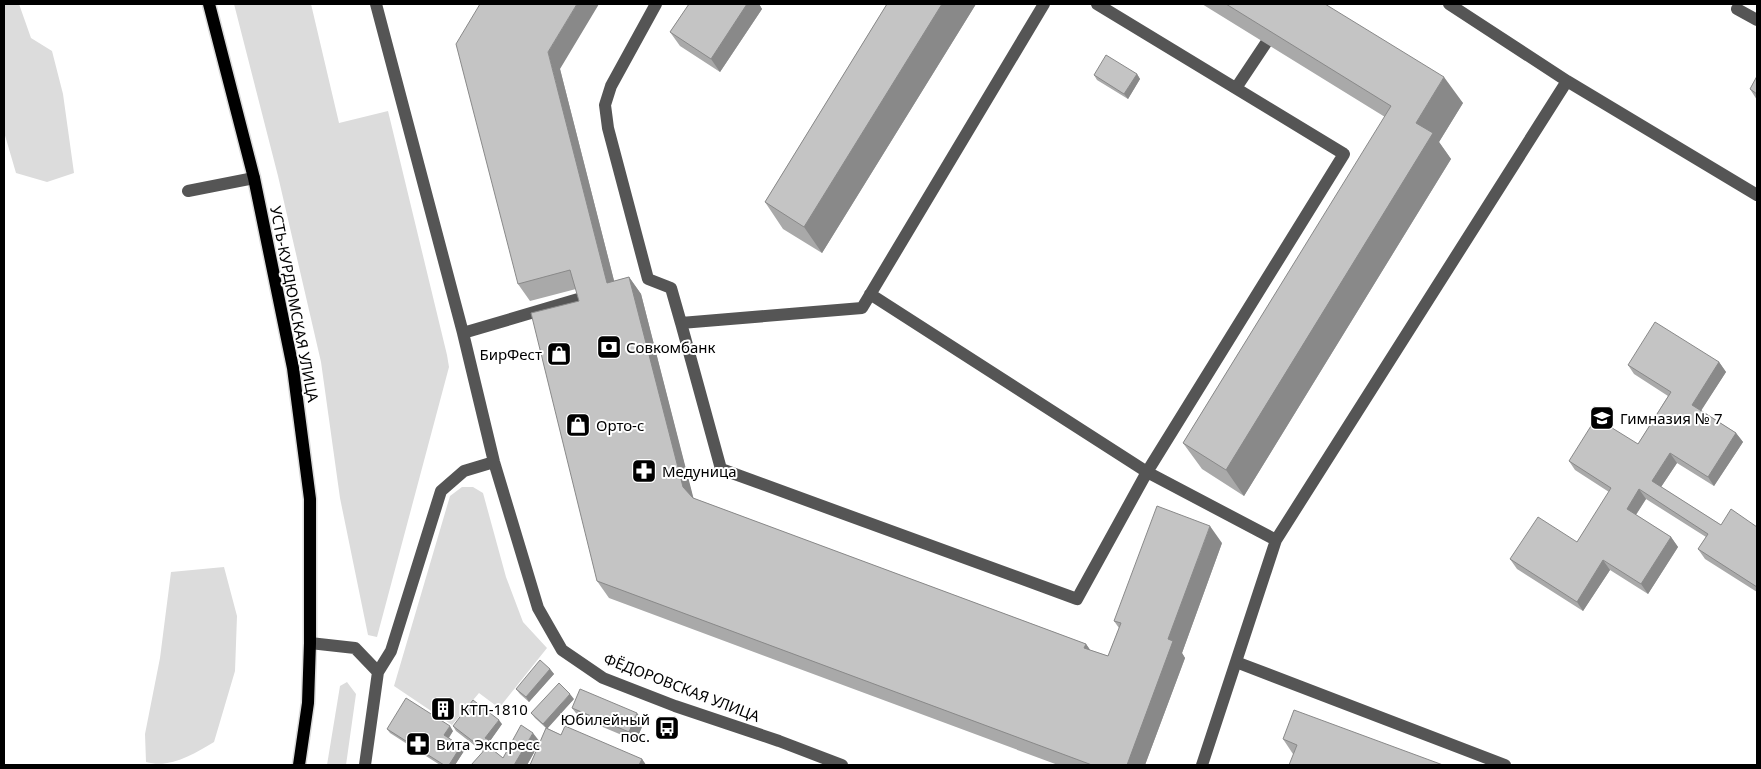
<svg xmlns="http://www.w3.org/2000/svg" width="1761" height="769" font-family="'Noto Sans',sans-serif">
<rect width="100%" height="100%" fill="#fff"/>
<path fill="#dcdcdc" d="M4,4H19L31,38L52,51L63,94L74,173L47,182L16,173L4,132Z
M234,4H311L339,123L388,111L447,355L449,367L377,637L368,635L340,498L321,362L278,176Z
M462,487H473L483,493L506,577L523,622L547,648L499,708L479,693L452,725L394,686L450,496Z
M224,567L237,616L235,671L214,742C194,754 170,769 146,762L145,734L160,658L171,572Z
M347,682L356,694L346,765H327L340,686Z"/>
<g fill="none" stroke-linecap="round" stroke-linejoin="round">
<defs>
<path id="major" d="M209,4L254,178L293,368L310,499V643L308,703L299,765"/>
</defs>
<use href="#major" stroke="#dbdbdb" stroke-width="15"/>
<path stroke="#555" stroke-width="12" d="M376,4L463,333L494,462L538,608L562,650L603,678L675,706L779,741L842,765
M656,4L611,86L605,105L608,128L648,279L671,288L681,323
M1044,4L862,308L681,323L721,469L1077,599L1147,472L1344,154L1097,4
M1449,4L1567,81L1757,195
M1737,9L1757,20
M1236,88L1266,43
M188,191L254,178
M870,294L1147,472L1276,540
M463,333L585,297
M310,643L355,648L378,672
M1236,662L1505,765
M365,765L378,672L391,651L441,491L464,471L494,462
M1202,765L1276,540L1567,81"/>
<use href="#major" stroke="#000" stroke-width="12"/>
</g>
<path fill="#a9a9a9" d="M689,4H759L762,9L720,72L680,46L670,32Z
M887,4H976L822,253L783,229L765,202Z
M1202,4H1325L1463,103L1439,142L1451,159L1244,496L1202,469L1183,443L1385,117Z
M560,69L614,281L629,277L641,294L693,498L1086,644L1090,650L1108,656L1119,628L1114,621L1222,543L1182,653L1185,658L1145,765H1058L609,598L597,581L579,301L576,289L530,301L518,284Z
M1137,74L1140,79L1128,99L1097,80L1094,75Z
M1757,76V100L1750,89Z
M1719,362L1726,372L1701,410L1736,433L1743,442L1714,486L1677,463L1661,487L1721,525L1757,527V592L1705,559L1698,549L1706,537L1646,499L1636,515L1671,537L1678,547L1648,594L1610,570L1583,611L1517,569L1510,559L1577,542L1609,492L1575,470L1569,461L1638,444L1668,396L1634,374L1628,365Z
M550,669L554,674L529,702L520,694L516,689Z
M574,699L547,728L561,735L642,759L646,765H530L539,744L527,765L483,752L456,731L453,726L502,724L490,741L492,745L490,748L503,758L540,742L546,728L535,718L531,713Z
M433,705L449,708L444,715L436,710Z
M572,708L644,722L636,741L579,717Z
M387,729L453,731L449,738L464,751L455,765H440L390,733Z
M1283,739L1443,765L1293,754Z"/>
<path fill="#898989" d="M577,4H599L560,69L619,300L607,283L548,52Z
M747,4H759L762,9L720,72L711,59Z
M942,4H976L822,253L804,227Z
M1137,74L1140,79L1128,99L1124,94Z
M1444,77L1463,103L1439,142L1451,159L1244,496L1226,470L1416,123Z
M629,277L641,294L695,504L683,487Z
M1719,362L1726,372L1699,414L1692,405Z
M1736,433L1743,442L1714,486L1708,477Z
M1670,453L1677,463L1659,490L1652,481Z
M1639,489L1646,499L1633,519L1627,509Z
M1210,526L1222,543L1182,653L1185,658L1145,765H1127L1168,639Z
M1671,537L1678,547L1648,594L1641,584Z
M1603,560L1610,570L1583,611L1577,602Z
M1086,644L1098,661L1084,648Z
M550,669L554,674L529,702L526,697Z
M570,694L574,699L547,729L543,724Z
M445,703L449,708L444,715L440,710Z
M637,713L644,722L636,741L629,732Z
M499,720L502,724L490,741L492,745L486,754L483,749L485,738Z
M450,726L453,731L447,740L444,735Z
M533,733L540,742L527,765H514Z
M461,746L464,751L455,765H449Z
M642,759L646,765H639Z"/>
<path fill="#c4c4c4" stroke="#898989" d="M480,4H577L548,52L607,283L629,277L683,487L693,498L1086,644L1084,648L1108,656L1121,623L1114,621L1157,506L1210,526L1168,639L1173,641L1127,765H1092L597,581L531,313L579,301L570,270L518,284L456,44Z
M689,4H747L711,59L670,32Z
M887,4H942L804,227L765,202Z
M1226,4H1325L1444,77L1416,123L1433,133L1226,470L1183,443L1391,106Z
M1106,55L1137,74L1124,94L1094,75Z
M1757,76V94L1750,89Z
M1655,322L1719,362L1692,405L1736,433L1708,477L1670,453L1652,481L1721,525L1731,509L1757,527V587L1698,549L1708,534L1639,489L1627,509L1671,537L1641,584L1603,560L1577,602L1510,559L1538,517L1577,542L1611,488L1569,461L1596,418L1638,444L1671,392L1628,365Z
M540,660L550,669L526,697L516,689Z
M559,683L570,694L543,724L531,713Z
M580,689L637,713L629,732L572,708Z
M406,698L450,726L444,735L461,746L449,765H444L387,729Z
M438,698L445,703L440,710L433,705Z
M473,700L499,720L485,738L489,740L483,749L453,726Z
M1294,710L1443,765H1289L1297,745L1283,739Z
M521,725L533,733L514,765H471L488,746L503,758Z
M565,726L642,759L639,765H530L546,728L561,735Z"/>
<defs>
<symbol id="bank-square" viewBox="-11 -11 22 22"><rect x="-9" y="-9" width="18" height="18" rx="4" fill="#000" stroke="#fff"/><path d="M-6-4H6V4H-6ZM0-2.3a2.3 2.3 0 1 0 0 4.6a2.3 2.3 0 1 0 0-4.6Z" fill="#fff"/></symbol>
<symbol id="shop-square" viewBox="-11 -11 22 22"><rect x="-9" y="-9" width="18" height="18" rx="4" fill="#000" stroke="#fff"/><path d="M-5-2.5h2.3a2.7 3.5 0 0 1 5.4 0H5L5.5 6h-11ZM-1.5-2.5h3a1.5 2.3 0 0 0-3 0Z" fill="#fff"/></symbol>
<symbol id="school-square" viewBox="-11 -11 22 22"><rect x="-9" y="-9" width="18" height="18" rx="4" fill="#000" stroke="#fff"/><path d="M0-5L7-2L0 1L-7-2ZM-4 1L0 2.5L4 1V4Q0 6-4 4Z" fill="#fff"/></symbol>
<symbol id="pharmacy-square" viewBox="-11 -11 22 22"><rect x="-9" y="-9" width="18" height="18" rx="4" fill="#000" stroke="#fff"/><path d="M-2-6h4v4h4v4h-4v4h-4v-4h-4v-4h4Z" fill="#fff"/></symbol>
<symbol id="building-square" viewBox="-11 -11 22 22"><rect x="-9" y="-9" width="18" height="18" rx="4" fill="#000" stroke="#fff"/><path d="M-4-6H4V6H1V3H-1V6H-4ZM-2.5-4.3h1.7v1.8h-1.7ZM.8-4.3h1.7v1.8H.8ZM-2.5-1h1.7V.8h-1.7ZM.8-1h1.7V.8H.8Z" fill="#fff"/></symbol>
<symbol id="bus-square" viewBox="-11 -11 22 22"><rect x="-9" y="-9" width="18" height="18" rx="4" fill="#000" stroke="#fff"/><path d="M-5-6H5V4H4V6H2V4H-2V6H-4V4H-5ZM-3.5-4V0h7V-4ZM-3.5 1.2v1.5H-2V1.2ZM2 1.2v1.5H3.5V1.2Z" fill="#fff"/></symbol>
</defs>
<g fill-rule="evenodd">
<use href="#bank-square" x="595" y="333" width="28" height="28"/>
<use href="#shop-square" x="545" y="340" width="28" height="28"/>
<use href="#school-square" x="1588" y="404" width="28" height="28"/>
<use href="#shop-square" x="564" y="411" width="28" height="28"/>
<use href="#pharmacy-square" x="630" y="457" width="28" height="28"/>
<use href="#building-square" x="429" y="695" width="28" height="28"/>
<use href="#bus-square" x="653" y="714" width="28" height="28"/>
<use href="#pharmacy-square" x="404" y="730" width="28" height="28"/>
</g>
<g text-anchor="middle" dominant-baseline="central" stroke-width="4" stroke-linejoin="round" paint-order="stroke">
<g font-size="15" fill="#000" stroke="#fff">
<text transform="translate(295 304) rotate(79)">УСТЬ-КУРДЮМСКАЯ УЛИЦА</text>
<text transform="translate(682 687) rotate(21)">ФЁДОРОВСКАЯ УЛИЦА</text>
</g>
<g font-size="15" fill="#000" stroke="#fff" text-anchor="start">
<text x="626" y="347">Совкомбанк</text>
<text x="542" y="354" text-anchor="end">БирФест</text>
<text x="1620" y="418">Гимназия № 7</text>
<text x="596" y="425">Орто-с</text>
<text x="662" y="471">Медуница</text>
<text x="460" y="709">КТП-1810</text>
<text x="650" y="719" text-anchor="end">Юбилейный<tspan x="650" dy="17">пос.</tspan></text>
<text x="436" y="744">Вита Экспресс</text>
</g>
</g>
<rect width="1761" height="769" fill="none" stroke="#000000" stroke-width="10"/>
</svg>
